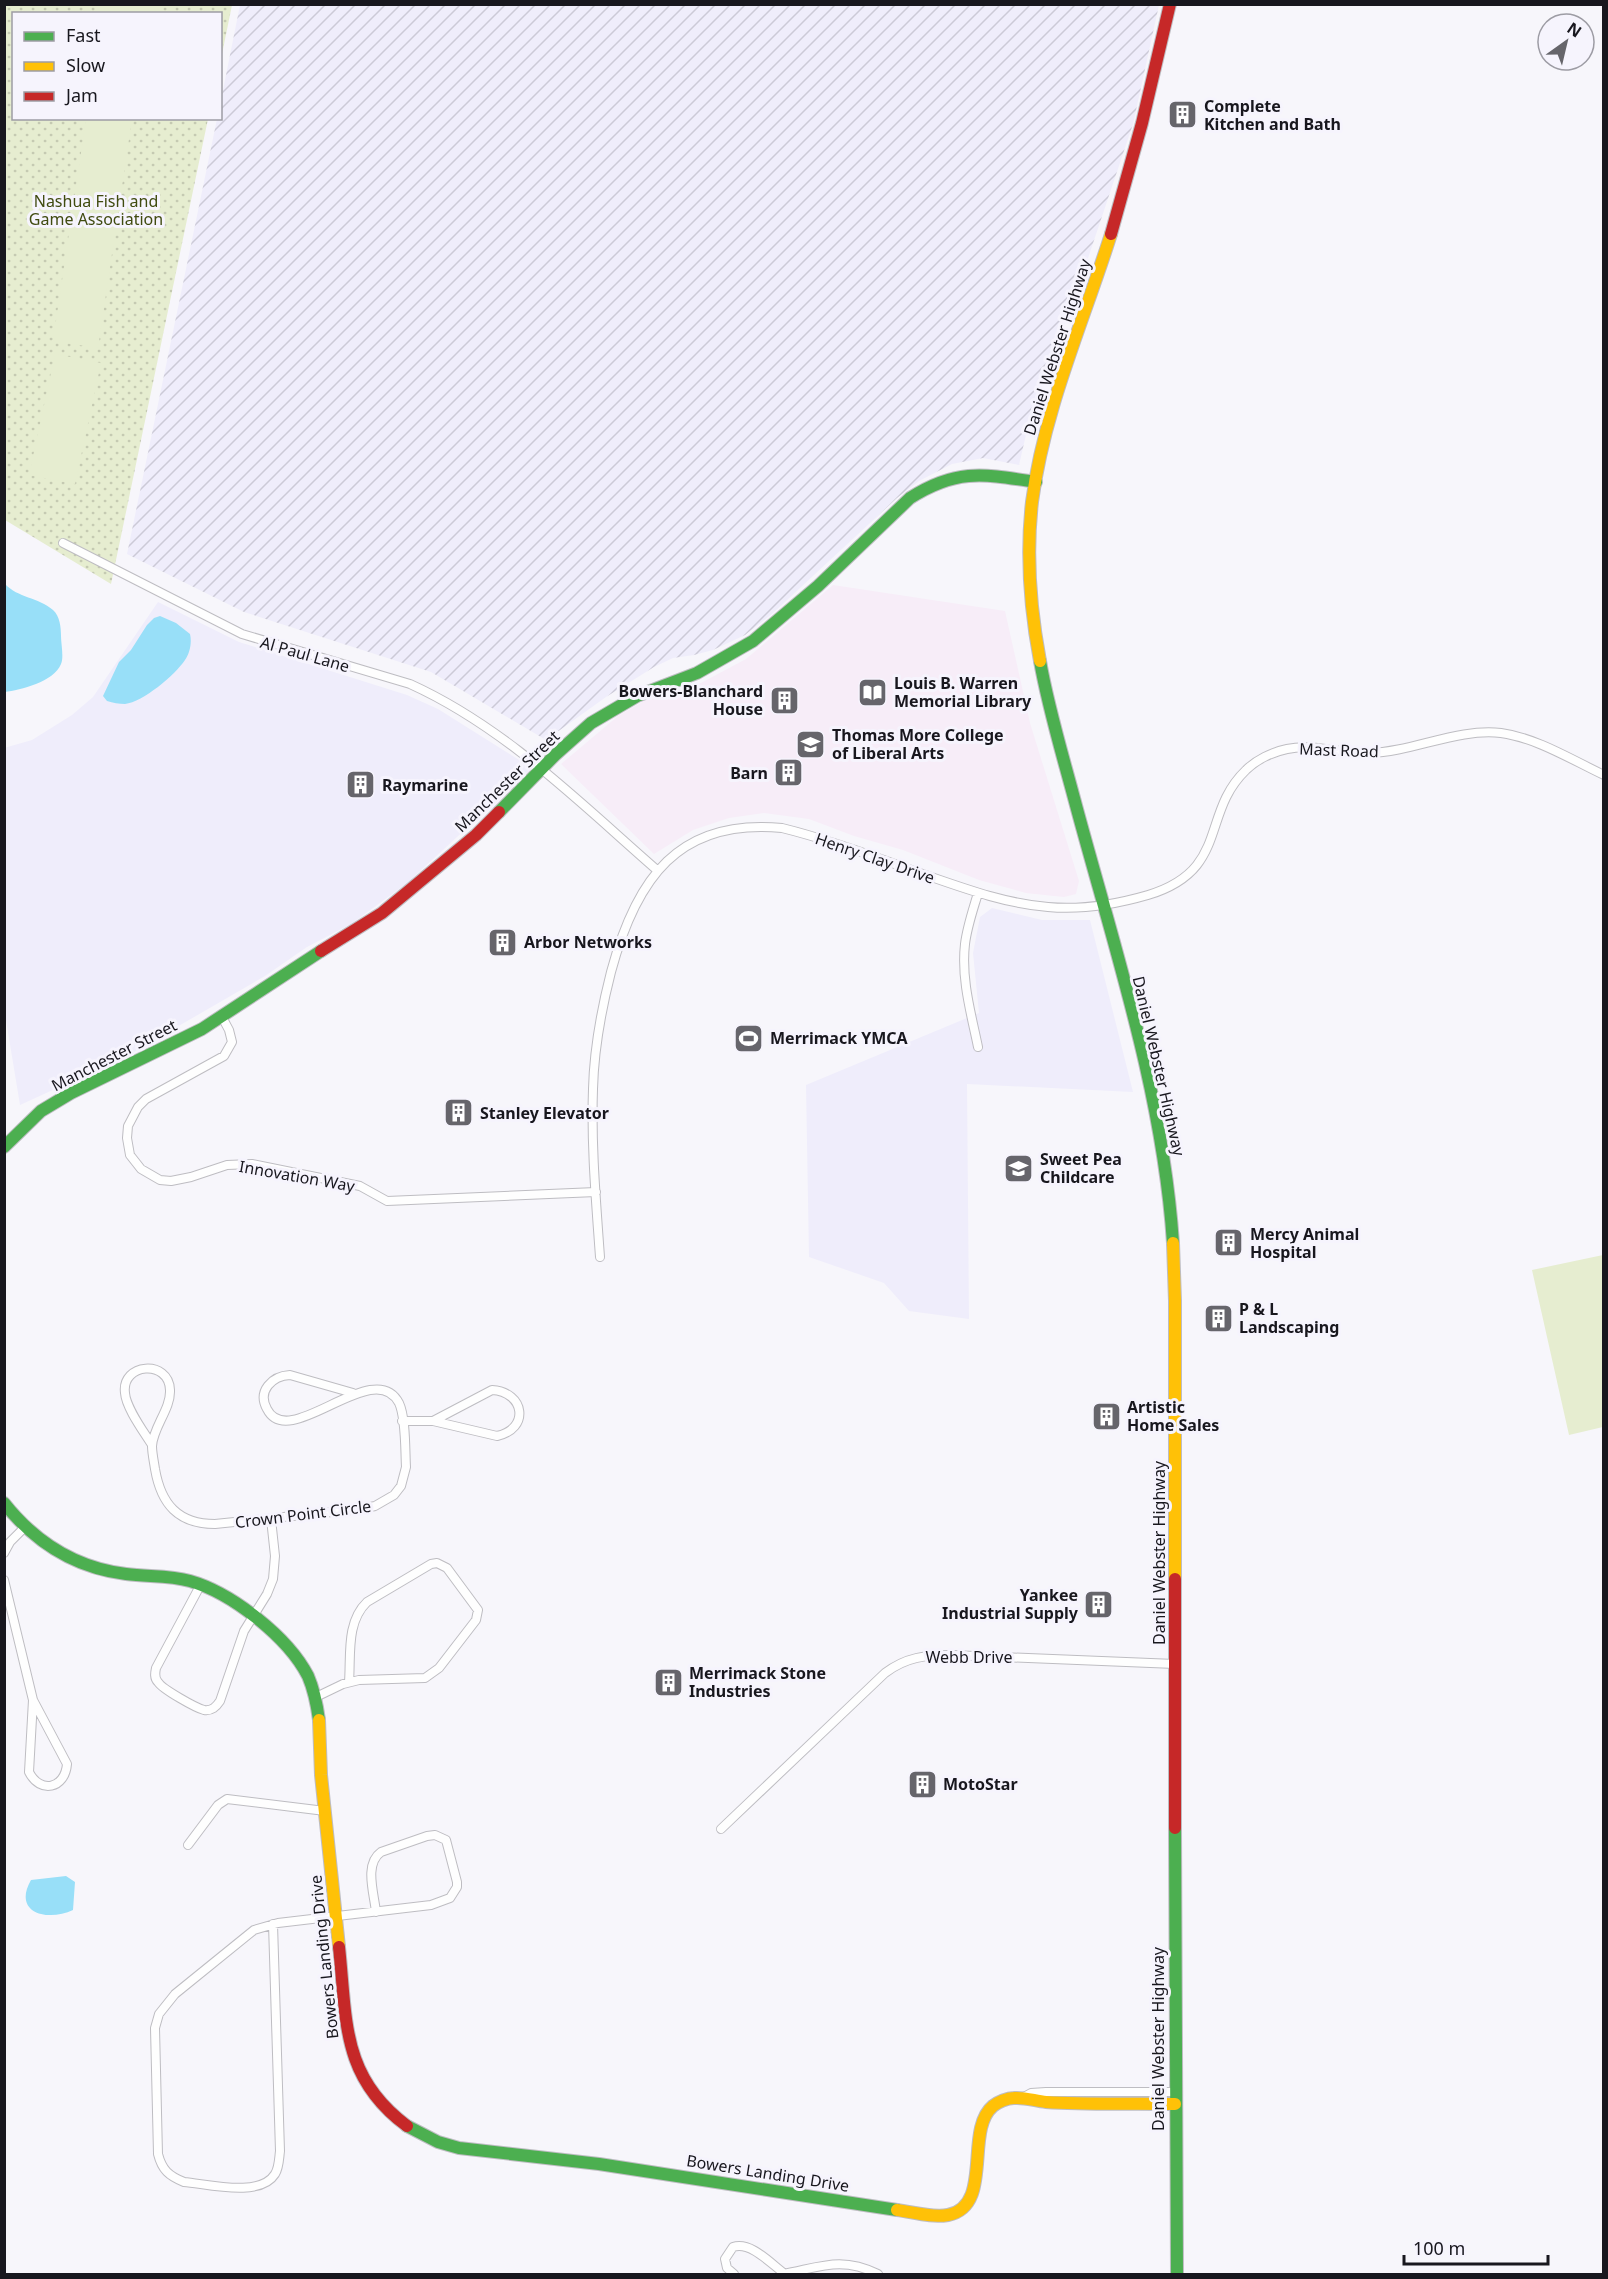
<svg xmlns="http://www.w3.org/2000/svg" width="1608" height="2279" font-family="'Noto Sans',sans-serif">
<defs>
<pattern id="industrial-furrows" width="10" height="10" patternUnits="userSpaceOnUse" patternTransform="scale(1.5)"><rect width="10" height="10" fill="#efedfb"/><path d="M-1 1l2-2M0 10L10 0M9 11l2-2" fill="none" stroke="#cccad7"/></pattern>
<pattern id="park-dots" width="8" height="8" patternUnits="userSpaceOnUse" patternTransform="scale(1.5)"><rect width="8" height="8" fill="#e6edd0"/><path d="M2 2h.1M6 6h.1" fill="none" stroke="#c5cab2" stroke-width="1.8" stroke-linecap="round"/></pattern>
</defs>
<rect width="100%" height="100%" fill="#f7f6fb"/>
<path fill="#efedfb" d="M158,602L239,642L407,695L438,709L532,768L406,884L351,924L307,947L265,976L125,1057L20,1105L5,1014L4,748L32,740L72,715L93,697Z
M992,908L1042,920H1090L1133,1092L967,1084L969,1319L909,1311L884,1283L809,1257L806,1085L979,1013L973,953L980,917Z"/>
<path fill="url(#industrial-furrows)" d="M240,5V4L1159,5L1133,124L1076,294L1028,426L1019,465L983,458L952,464L919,481L897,498L772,614L745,635L713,650L694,655L673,658L654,667L606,697L546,740L431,672L244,612L127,554L217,119L220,118L221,100Z"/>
<path fill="#f7edf8" d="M833,585L1005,611L1030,723L1079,881L1076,894L1064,897L1026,893L979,880L903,850L854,836L809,819L764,813L729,818L693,830L654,854L561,764L618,716L651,697L701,683L746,659Z"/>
<path fill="url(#park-dots)" d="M4,5H232L221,59L220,14H14V118L208,119L111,584L5,520Z"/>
<path fill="#e6edd0" d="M102,5V4L156,5L155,13H100Z
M86,119H132L98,348L53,341Z
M55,354L101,363L75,484L29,475Z
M1603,1255V1427L1569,1435L1532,1270Z"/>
<path fill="#98dff8" d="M5,584C18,598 38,597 53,610C60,616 61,628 61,636C61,644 64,657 61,664C54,682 20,690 5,692Z
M160,616L176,623L190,634C192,642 190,653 185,660C175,675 143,702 125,704C119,704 113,703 107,701L103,696L119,662L131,650L147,625L154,618Z
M66,1876L75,1882L73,1910C48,1922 12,1913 31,1880Z"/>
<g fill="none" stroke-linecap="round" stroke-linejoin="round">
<defs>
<path id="street" d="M63,543L242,634L410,684C505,727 579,802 657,870
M978,893C973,910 967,927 965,944C961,979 971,1013 978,1047
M222,1017L229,1030L232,1042L224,1056L146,1099L138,1107L128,1126L127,1138L130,1155L141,1169L160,1180L171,1181L191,1177L227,1165L252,1164L360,1186L387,1201L596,1192
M600,1257C596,1201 591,1145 593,1089C594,1049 601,1011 611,972C636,879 678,818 782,828C827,839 871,855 914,871C958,886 1001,903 1048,907C1080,910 1117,904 1148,895C1230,870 1200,814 1246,770C1256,760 1272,752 1287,749C1314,743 1342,754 1369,753C1413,752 1457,728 1501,733C1537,738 1572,760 1604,775
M402,1421H433L492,1390C525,1392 530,1429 497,1436L433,1421
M152,1445C144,1432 126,1408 125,1393C121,1363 169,1359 170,1390C171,1409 153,1427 152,1446C152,1453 154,1462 155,1469C161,1504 178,1524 215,1524L361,1509L375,1506L394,1495L401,1486L406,1467C405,1450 406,1418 399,1403C374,1355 289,1453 267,1409C257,1391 272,1376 290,1375L353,1393
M4,1553L10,1542L25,1527
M4,1580L33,1700L67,1764C65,1789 40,1794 29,1772L33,1700
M201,1584L156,1668C155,1673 154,1678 158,1682C162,1689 196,1708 204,1710C212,1711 216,1707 220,1701L244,1631L267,1594L273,1579L275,1556L271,1519
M316,1697L343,1684L359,1680L425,1678L439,1668L476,1620L478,1610L447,1568L437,1563L431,1564L367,1602C346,1622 351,1655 349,1682
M721,1829L885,1673C906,1657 926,1655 951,1655L1175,1664
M188,1845L218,1805L227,1799L325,1811
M273,1924L280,2151C279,2159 279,2168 275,2174C260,2198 208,2184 184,2182C169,2176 162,2170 158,2154L155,2028L159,2014L175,1994L254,1930L278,1923L431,1905L450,1898L457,1887V1882L446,1840L435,1835L427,1836L381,1852C364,1864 374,1893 376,1912
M1022,2098L1031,2093L1046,2092H1175
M734,2274L727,2268L725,2259L733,2247C751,2241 771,2264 785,2274
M783,2274C821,2267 841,2256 878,2274"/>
<path id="fast" d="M1040,661C1048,707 1062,753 1074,798C1113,944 1163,1092 1173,1243
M499,812L555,755L591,723L637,696L697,673L753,641L818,586L910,498C957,468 984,474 1036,482
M4,1147L41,1111L71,1093L202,1029L321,951
M4,1503C35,1542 76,1568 126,1574C148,1577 169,1575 190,1581C232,1593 288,1637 308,1676C314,1690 317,1705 319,1720
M1175,1828L1177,2274
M407,2126L438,2142L459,2148L599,2164L897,2210"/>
<path id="slow" d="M1040,661C1030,608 1026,555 1032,502C1044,409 1083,323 1111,234
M1173,1243L1175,1301V1579
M319,1720L321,1775L339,1947
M897,2210C913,2212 931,2218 948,2215C994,2206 964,2130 993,2106C998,2102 1007,2098 1014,2098C1025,2097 1035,2101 1046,2102C1089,2105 1132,2103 1175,2104"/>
<path id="jam" d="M1111,234L1142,123L1170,4
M321,951L382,913L476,835L499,812
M1175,1828V1579
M339,1947C347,2021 341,2077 407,2126"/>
</defs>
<use href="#street" stroke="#bebdc2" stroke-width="10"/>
<use href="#fast" stroke="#bebdc2" stroke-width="14"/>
<use href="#slow" stroke="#bebdc2" stroke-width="14"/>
<use href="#jam" stroke="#bebdc2" stroke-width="14"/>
<use href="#street" stroke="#fefefe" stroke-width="8"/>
<use href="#fast" stroke="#4caf50" stroke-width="12"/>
<use href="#slow" stroke="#ffc107" stroke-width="12"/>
<use href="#jam" stroke="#c62828" stroke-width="12"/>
</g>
<defs>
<symbol id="building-square" viewBox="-11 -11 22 22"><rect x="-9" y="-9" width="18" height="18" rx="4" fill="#66656b" stroke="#f6f4fd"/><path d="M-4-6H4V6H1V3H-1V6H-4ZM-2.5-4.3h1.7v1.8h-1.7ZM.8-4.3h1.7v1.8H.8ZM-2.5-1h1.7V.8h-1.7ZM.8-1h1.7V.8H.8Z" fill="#fff"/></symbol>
<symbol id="library-square" viewBox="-11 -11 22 22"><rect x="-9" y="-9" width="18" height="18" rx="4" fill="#66656b" stroke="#f6f4fd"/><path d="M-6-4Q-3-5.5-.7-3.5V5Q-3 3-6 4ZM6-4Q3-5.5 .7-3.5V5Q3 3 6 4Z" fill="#fff"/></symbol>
<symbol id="university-square" viewBox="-11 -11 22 22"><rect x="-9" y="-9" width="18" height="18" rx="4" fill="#66656b" stroke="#f6f4fd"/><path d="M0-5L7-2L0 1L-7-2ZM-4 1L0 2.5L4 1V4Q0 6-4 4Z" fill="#fff"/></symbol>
<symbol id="stadium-square" viewBox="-11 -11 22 22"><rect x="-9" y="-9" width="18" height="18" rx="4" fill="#66656b" stroke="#f6f4fd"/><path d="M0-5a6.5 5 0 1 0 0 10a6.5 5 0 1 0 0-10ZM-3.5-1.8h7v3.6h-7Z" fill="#fff"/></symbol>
<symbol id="school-square" viewBox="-11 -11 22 22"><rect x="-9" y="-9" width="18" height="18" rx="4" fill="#66656b" stroke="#f6f4fd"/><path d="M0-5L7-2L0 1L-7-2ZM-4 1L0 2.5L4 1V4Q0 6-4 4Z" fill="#fff"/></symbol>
</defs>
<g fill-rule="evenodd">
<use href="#building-square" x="1166" y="98" width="33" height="33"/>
<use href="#library-square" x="856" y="676" width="33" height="33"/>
<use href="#building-square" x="768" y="684" width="33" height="33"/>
<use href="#university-square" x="794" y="728" width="33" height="33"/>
<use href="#building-square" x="772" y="756" width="33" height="33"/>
<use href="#building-square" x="344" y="768" width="33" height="33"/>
<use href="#building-square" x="486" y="926" width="33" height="33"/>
<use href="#stadium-square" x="732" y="1022" width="33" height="33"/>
<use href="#building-square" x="442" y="1096" width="33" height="33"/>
<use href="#school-square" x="1002" y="1152" width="33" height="33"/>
<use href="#building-square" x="1212" y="1226" width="33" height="33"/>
<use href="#building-square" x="1202" y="1302" width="33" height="33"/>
<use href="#building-square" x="1090" y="1400" width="33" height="33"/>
<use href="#building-square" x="1082" y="1588" width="33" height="33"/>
<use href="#building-square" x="652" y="1666" width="33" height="33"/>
<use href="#building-square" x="906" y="1768" width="33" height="33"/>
</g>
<g text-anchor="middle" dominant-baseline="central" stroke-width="6" stroke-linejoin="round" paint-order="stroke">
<g font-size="16" font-weight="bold" fill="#18171e" stroke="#f6f4fd" text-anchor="start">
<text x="1204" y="106">Complete<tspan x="1204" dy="18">Kitchen and Bath</tspan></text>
<text x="894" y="683">Louis B. Warren<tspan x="894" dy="18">Memorial Library</tspan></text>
<text x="763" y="691" text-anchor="end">Bowers-Blanchard<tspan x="763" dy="18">House</tspan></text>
<text x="832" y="735">Thomas More College<tspan x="832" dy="18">of Liberal Arts</tspan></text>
<text x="768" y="773" text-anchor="end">Barn</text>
<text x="382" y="785">Raymarine</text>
<text x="524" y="942">Arbor Networks</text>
<text x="770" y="1038">Merrimack YMCA</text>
<text x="480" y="1113">Stanley Elevator</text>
<text x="1040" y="1159">Sweet Pea<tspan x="1040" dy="18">Childcare</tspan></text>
<text x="1250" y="1234">Mercy Animal<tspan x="1250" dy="18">Hospital</tspan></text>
<text x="1239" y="1309">P &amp; L<tspan x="1239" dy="18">Landscaping</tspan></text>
<text x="1127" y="1407">Artistic<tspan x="1127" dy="18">Home Sales</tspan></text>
<text x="1078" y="1595" text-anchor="end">Yankee<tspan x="1078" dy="18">Industrial Supply</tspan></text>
<text x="689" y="1673">Merrimack Stone<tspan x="689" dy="18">Industries</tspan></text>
<text x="943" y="1784">MotoStar</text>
</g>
<g font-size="16" fill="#404b10" stroke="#f6f4fd">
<text x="96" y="201">Nashua Fish and<tspan x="96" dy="18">Game Association</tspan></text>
</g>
<g font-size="16" fill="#18171e" stroke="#f6f4fd">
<text transform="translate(1057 347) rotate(-72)">Daniel Webster Highway</text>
<text transform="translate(305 654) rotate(16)">Al Paul Lane</text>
<text transform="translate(1339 750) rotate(2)">Mast Road</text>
<text transform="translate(507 781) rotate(-44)">Manchester Street</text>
<text transform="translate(875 858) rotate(19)">Henry Clay Drive</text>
<text transform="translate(114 1055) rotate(-27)">Manchester Street</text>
<text transform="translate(1159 1066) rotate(77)">Daniel Webster Highway</text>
<text transform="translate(297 1176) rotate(10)">Innovation Way</text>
<text transform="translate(303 1514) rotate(-7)">Crown Point Circle</text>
<text transform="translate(1159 1553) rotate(-90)">Daniel Webster Highway</text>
<text x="969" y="1657">Webb Drive</text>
<text transform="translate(324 1957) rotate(-96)">Bowers Landing Drive</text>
<text transform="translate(1158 2039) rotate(-90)">Daniel Webster Highway</text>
<text transform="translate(768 2173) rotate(9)">Bowers Landing Drive</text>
</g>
</g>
<rect width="1608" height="2279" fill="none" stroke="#18171e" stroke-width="12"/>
<rect x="12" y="12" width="210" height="108" fill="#f6f4fd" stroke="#9d9ca4" stroke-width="1.5"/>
<rect x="24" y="32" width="30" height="9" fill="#4caf50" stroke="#9d9ca4" stroke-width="1.5"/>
<text x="66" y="42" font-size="18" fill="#18171e">Fast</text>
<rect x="24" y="62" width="30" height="9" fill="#ffc107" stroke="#9d9ca4" stroke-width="1.5"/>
<text x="66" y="72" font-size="18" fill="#18171e">Slow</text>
<rect x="24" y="92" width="30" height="9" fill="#c62828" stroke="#9d9ca4" stroke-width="1.5"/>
<text x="66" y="102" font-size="18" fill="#18171e">Jam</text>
<g transform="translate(1566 42) rotate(34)"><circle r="28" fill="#f6f4fd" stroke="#9d9ca4" stroke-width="1.5"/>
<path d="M0-4.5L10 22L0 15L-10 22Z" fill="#66656b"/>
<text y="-9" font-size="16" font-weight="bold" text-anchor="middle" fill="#18171e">N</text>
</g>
<path d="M1404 2255v9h144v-9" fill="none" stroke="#18171e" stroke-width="3"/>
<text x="1413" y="2255" font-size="18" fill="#18171e" stroke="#f6f4fd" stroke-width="4.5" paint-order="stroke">100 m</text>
</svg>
